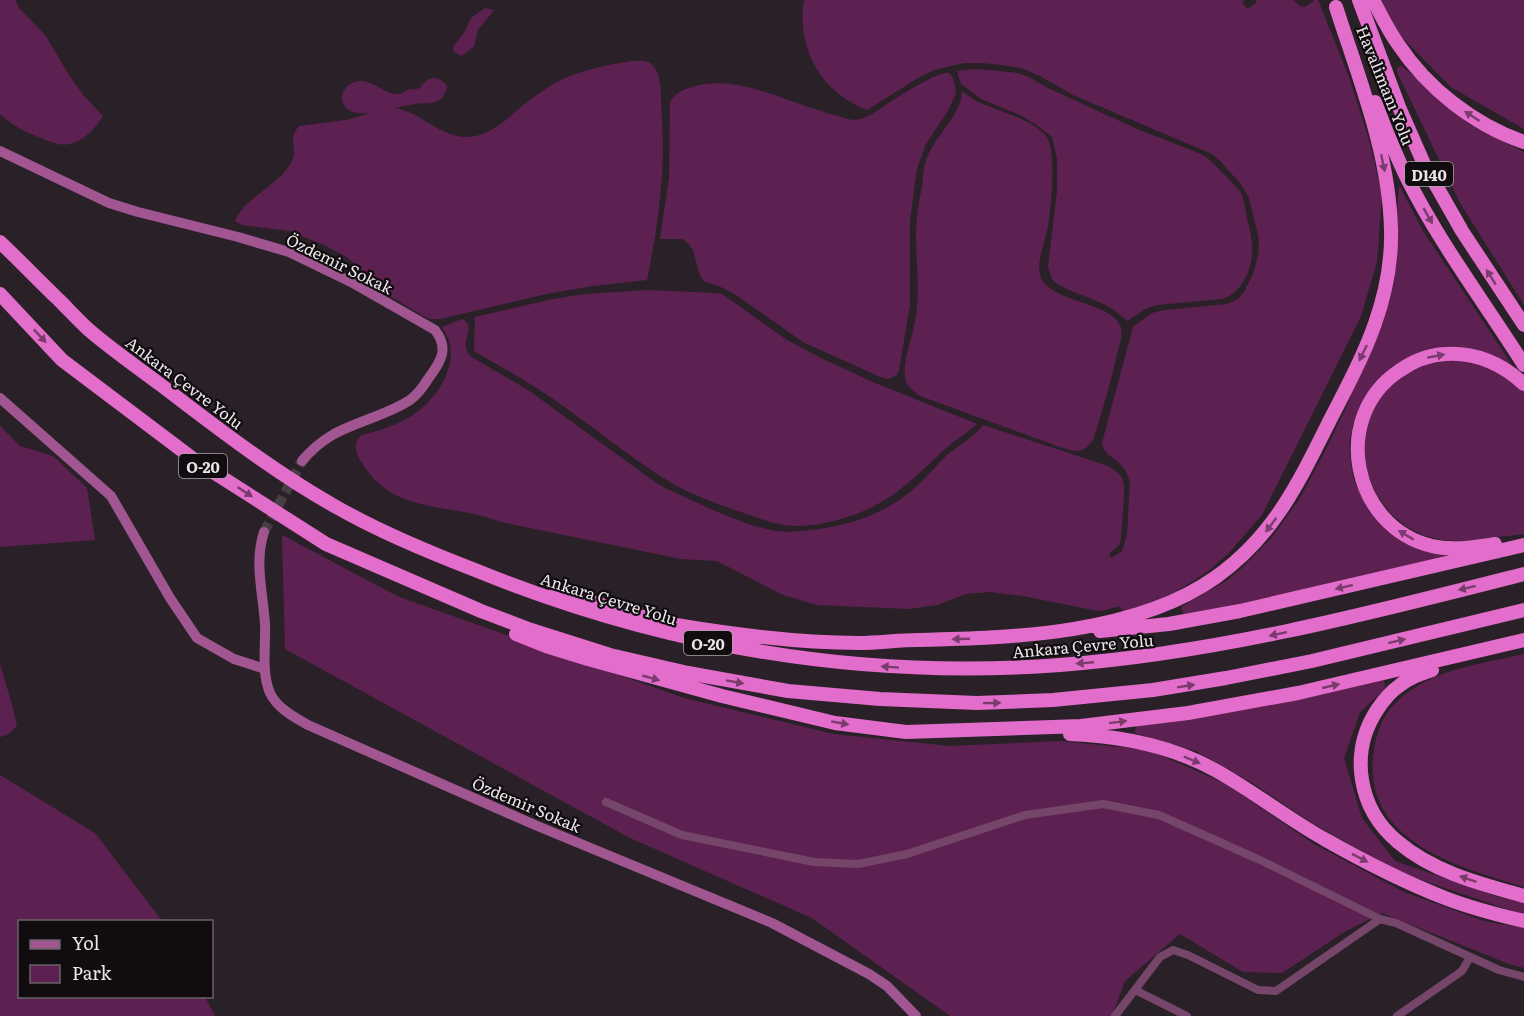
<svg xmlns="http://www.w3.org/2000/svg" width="1524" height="1016" font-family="Literata,serif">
<rect width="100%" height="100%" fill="#2a2128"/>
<path fill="#5d2151" d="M0,0H15L19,8L45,35L69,75L83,95L103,116C94,131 77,148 58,144C50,142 43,139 36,136C22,130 10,124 0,114Z
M804,0H1244L1242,3L1248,9L1257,2L1256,0H1293L1300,6L1305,7L1315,0H1318L1349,77L1369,140L1382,194L1377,262L1361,316L1262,515L1228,554L1207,572L1185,586L1164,598L1124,613L1120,606L1102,611L1093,610L1023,596L990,592L966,594L937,605L909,609L817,605L783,595L717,561L681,559L501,522C448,501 393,517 360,460C355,451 353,442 362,435C378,431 395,426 410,417C433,403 456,372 450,344C448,337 445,332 442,327L462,319C480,328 454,343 473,358L528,390L655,482L665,488C699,503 738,524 775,531C797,534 840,527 861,519C877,514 896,503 909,493C921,483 931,472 941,461C954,447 972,440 983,425L1105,465C1112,468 1120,472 1123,481C1126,491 1121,527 1121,540L1118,546L1109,554L1111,558L1122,551L1127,535L1130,482C1128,474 1124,467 1117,461C1109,454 1105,455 1102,443L1133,327L1152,313L1164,310L1227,304L1238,299L1244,292L1253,274L1258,256L1259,247L1258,235L1249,198L1241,184L1220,161L1212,154L1073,95L1038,75L1021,68L1001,65L982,63H964L934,70L918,78L867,110C821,92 796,48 804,0Z
M1380,0H1524V129L1451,87L1393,28Z
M485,8L494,10L478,30L474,46L462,56L454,52L453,47L465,31L471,18Z
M632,61C637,61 643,60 648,62C660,67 661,88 661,99C662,124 664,149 662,174C660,210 654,245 647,280L593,286L546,294L440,319H431L425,317L370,284L361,270L354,263L345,256L324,245L290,231L242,225L235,221C245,196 280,186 292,161C299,146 286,142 299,126L346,120L371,113C366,113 359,114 353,112C338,106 339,90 352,83C369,75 382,94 396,94C401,95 405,91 409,89L413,90L420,88C428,76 437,74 447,86C443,106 431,102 415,104C409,105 401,106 395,108C421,112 439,137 467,137C489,137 507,119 522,106C533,97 545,89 557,82C580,70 607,65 632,61Z
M1400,66L1403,67L1469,124L1524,152V305L1460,203L1397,72V68Z
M976,69L1000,71L1018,73L1029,77L1046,87L1137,129L1191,150L1205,156L1214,164L1239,190C1244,198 1245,208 1247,218C1249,228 1253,240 1252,251C1252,270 1241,295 1221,299L1157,305L1147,308L1127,321C1108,300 1079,297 1056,283L1052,279L1048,267L1057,191V158L1052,137L1035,124L1020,115L981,99L961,84L957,71Z
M945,73H949L953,78L956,91L955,96L947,112L926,144L917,168L915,183L910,220V305L899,370L897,375L888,379L880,377L803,342L733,293L719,286L705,282L700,276L693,250L688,243L682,239H660L669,178L670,103C675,93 682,90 692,87C731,75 772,95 808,107C823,112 838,116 852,120C868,120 877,110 890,102C908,91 925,79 945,73Z
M962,91C968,95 974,100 981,103C1000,112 1032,119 1046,136C1057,151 1051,207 1048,226C1046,240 1036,261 1040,275C1047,303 1114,301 1121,328C1123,336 1119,346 1117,354C1111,383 1102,410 1094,438C1082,457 1075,451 1057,446L920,396C914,391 907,387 905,379C902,361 914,334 916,316C920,288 916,260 916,232C916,217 919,202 922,187C923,179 923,171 925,164C932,136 961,119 962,91Z
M1399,185L1423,231L1516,371L1471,349H1444L1415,357L1389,370L1368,393L1353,424L1349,445L1352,471L1354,481L1365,503L1380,521L1446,552L1447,560L1185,617L1181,607L1226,581L1242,568L1272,537L1300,498L1324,453L1345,410L1391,294Z
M647,290L715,293L722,294L787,340L821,358L875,383L977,424C967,433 955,440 945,449C922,470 902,492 874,506C853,517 824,525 800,526C781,527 764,520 747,514C722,506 698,497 675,485C636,462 600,432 563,406C535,385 504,369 474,351L475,317L553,299L585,294Z
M1458,357L1505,372L1524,389V534L1464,541L1443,540L1425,536L1407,527L1390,513L1377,495L1366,471L1364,438L1367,423L1381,392L1420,363Z
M0,426L20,446L53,456L87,488L95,540L0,547Z
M282,535L399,597L684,698L834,734L949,746L1061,741L1149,750L1224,783L1314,844L1404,892L1484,921L1524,928V968L1509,964L1382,913L1346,931L1282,973L1243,972L1180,934L1125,981L1112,1016H950L812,918L630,838L285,649Z
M1524,654V887C1455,866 1359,840 1374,749C1379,720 1391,702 1416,687C1445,668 1490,662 1524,654Z
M0,664L13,708L17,726L7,735L0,737Z
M1384,679L1385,689L1360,712L1344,758L1362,818L1395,861L1501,898L1524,902V915L1398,872L1312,823L1254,784L1196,751L1134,733L1137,725Z
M0,775L95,833L162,921L20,922V996L205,997L215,1016H0Z"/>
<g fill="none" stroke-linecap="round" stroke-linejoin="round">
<path stroke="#473f45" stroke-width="10" stroke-dasharray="10 5" stroke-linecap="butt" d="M264,532L302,461"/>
<path stroke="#75466a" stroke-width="8" d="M606,802L682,835L814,862L858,864L907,854L1025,815L1103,804L1159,815L1260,860L1380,919L1396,923L1499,970L1524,977
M1135,990L1187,1016
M1115,1016L1160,957L1173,950L1188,955L1258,990L1276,991L1380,919
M1397,1016L1462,971L1470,957"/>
<path stroke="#a15691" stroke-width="10" d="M0,151L109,203L138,212L238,237L289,252L351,282L435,330C450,349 440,363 428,379C423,387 417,395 410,400C387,415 358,421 334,434C322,441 311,450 302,461
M0,398L111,496L170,598L197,638L234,659L265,669
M264,532C254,562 263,593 265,624C266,647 261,671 270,693C277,708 294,717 308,725L535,825L772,923L869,974L887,986L916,1016"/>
<path stroke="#e36dcb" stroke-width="14" d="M1359,0L1399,107L1424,164L1462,231L1524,325
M1373,0C1381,15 1388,30 1398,44C1427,88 1474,125 1524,142
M1375,102C1385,128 1395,154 1407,178C1440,244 1485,303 1524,365
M0,242C20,261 39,281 59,300C69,310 78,320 89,330C111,349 137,367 161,385C217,428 277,474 338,508C382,533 428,552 475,570C662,646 858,680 1060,665C1218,653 1371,613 1524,574
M0,294L62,360L196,461L326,544L481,611L531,630L610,655L688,673L788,691L880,699L977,703L1053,700L1153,690L1226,678L1312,661L1524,610
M1495,544C1475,547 1452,551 1432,546C1352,527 1330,417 1399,371C1413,361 1428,355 1445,354C1475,352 1502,364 1524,384
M556,591C596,603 636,617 676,625C736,635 798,643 859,643C879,643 898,640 918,640C1013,638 1136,634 1216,577C1274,536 1299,482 1330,420C1362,358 1393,301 1391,229C1389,152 1359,79 1336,7
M1100,631L1169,624L1240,611L1524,545
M516,634L546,646L588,659L722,696L835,723L906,732L1081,726L1188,713L1298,693L1524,640
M1432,670C1420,674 1408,678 1399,686C1390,692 1383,701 1377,710C1349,753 1358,809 1398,842C1433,872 1481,884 1524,896
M1070,734C1120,736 1170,745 1215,770C1253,791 1288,819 1326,840C1365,862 1404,882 1445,898C1471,908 1498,915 1524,921"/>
</g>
<defs><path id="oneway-solid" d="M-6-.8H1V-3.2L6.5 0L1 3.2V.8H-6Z" transform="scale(1.5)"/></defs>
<g fill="#7a3c6d">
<use href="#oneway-solid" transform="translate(1472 116) rotate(-147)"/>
<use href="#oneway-solid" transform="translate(1383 163) rotate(78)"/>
<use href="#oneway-solid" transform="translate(1428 216) rotate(60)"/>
<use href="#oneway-solid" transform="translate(1491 277) rotate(-122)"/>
<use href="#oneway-solid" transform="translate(40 336) rotate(47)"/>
<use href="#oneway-solid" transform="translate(1363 353) rotate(116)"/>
<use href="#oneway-solid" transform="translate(1436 356) rotate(-10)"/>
<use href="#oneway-solid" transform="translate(245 492) rotate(33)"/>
<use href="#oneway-solid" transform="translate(1271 525) rotate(127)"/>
<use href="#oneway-solid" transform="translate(1406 535) rotate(-149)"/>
<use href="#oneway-solid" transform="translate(1344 587) rotate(167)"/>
<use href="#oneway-solid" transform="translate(1467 588) rotate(166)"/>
<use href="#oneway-solid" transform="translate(1278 634) rotate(168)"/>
<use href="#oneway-solid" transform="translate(961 639) rotate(178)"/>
<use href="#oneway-solid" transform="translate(1397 641) rotate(-14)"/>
<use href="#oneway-solid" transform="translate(1085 663) rotate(175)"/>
<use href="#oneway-solid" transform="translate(890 667) rotate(-176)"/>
<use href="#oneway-solid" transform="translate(651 678) rotate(16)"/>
<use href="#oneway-solid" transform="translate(735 682) rotate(10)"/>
<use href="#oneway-solid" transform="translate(1186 686) rotate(-9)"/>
<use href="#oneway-solid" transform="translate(1331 686) rotate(-13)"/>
<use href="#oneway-solid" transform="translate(992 703) rotate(-1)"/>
<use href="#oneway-solid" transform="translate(1118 722) rotate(-7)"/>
<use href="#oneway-solid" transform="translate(840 723) rotate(10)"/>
<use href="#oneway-solid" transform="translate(1192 760) rotate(23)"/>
<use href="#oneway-solid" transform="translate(1360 858) rotate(27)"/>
<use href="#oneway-solid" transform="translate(1468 879) rotate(-161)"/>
</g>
<g text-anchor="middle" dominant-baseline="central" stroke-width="4.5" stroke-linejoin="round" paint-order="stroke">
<g fill="#100c0f" stroke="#aaa5a8" stroke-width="1.5">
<rect x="1405" y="162" width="48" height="24" rx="4.5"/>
<rect x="179" y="454" width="48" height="24" rx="4.5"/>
<rect x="684" y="631" width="48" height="24" rx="4.5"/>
</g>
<g font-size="15" font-weight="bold" fill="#ece6ea">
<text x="1429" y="174">D140</text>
<text x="203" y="466">O-20</text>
<text x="708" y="643">O-20</text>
</g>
<g font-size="16" fill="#ece6ea" stroke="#100c0f">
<text transform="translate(1386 85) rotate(68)">Havalimanı Yolu</text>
<text transform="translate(340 263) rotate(26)">Özdemir Sokak</text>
<text transform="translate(185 382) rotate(37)">Ankara Çevre Yolu</text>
<text transform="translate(609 598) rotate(17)">Ankara Çevre Yolu</text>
<text transform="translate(1083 645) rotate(-5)">Ankara Çevre Yolu</text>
<text transform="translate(527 804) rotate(23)">Özdemir Sokak</text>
</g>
</g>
<rect x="18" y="920" width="195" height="78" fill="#100c0f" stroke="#686367" stroke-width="1.5"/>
<rect x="30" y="940" width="30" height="9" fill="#a15691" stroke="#686367" stroke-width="1.5"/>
<text x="72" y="950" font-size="18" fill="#ece6ea">Yol</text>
<rect x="30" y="965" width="30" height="18" fill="#5d2151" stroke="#686367" stroke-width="1.5"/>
<text x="72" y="980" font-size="18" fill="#ece6ea">Park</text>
</svg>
